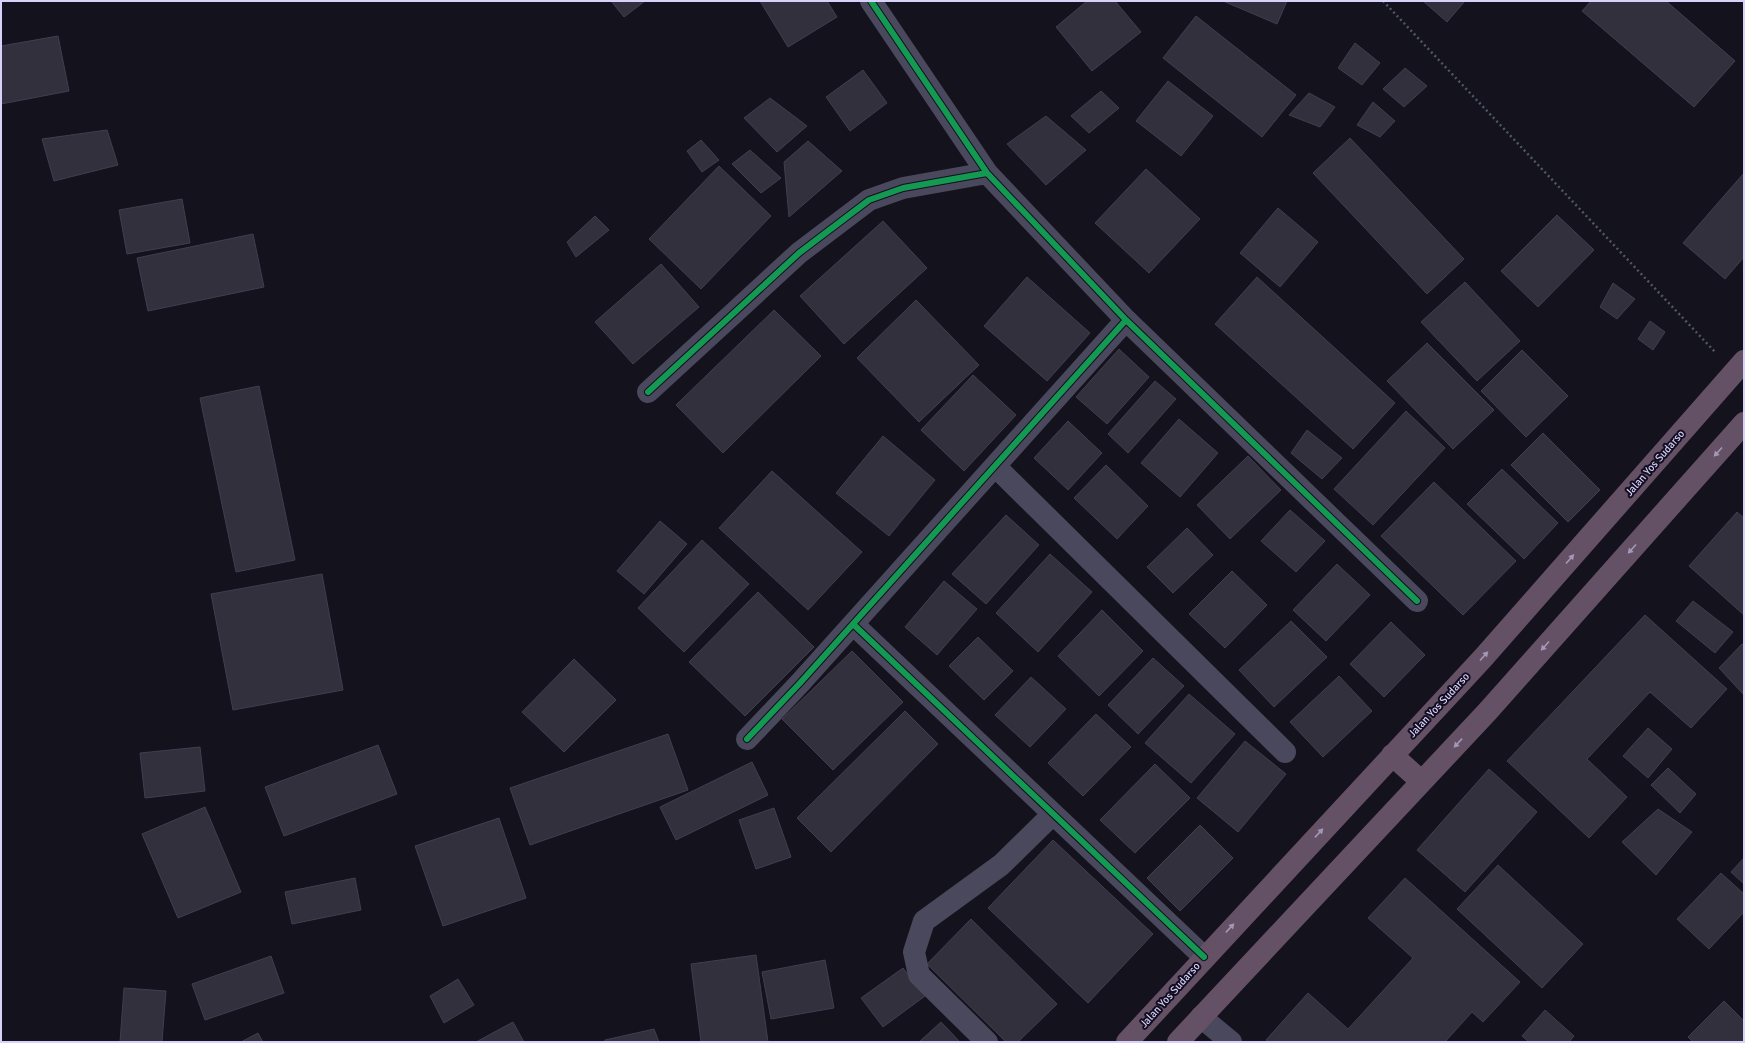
<svg xmlns="http://www.w3.org/2000/svg" width="1745" height="1043" font-family="Signika,sans-serif">
<rect width="100%" height="100%" fill="#14121c"/>
<path fill="#33303e" stroke="#423d50" d="M611,1H645L624,17Z
M760,1H827L837,17L788,47Z
M1087,1H1115L1141,32L1092,71L1056,27Z
M1223,1H1287L1277,24Z
M1423,1H1465L1447,22Z
M1591,1H1666L1735,61L1694,107L1582,11Z
M1196,16L1296,95L1262,137L1163,58Z
M58,36L69,91L1,104V46Z
M1355,43L1380,63L1362,85L1338,68Z
M1405,68L1427,86L1404,107L1383,89Z
M863,70L887,103L850,131L826,97Z
M1168,81L1213,116L1181,156L1136,121Z
M1101,91L1119,108L1089,133L1071,116Z
M1309,93L1335,107L1320,127L1289,115Z
M770,98L807,126L777,152L744,118Z
M1373,102L1395,121L1380,137L1357,125Z
M1046,116L1086,150L1046,185L1007,144Z
M107,130L118,165L54,181L42,139Z
M1350,138L1464,259L1427,294L1313,173Z
M701,140L719,160L702,172L687,151Z
M808,141L842,171L789,217L784,162Z
M750,150L781,178L761,193L732,164Z
M719,166L771,216L701,289L649,239Z
M1146,169L1200,219L1149,273L1095,223Z
M1744,173V257L1725,279L1683,243Z
M182,199L190,243L127,254L119,210Z
M1278,208L1318,242L1280,287L1240,253Z
M1557,215L1594,250L1538,307L1501,271Z
M595,216L609,230L576,257L567,242Z
M883,221L927,268L844,344L800,296Z
M253,234L264,287L148,311L137,258Z
M661,264L699,307L633,364L595,322Z
M1027,277L1090,333L1047,381L984,326Z
M1257,277L1395,403L1353,449L1215,324Z
M1465,282L1520,341L1477,381L1421,322Z
M1613,283L1635,299L1617,319L1600,307Z
M916,300L979,365L919,422L857,358Z
M774,310L821,356L723,453L676,405Z
M1650,321L1665,332L1653,350L1638,339Z
M1427,343L1494,410L1453,449L1387,381Z
M1119,349L1149,377L1107,424L1076,397Z
M1522,350L1568,396L1526,437L1481,391Z
M973,375L1016,415L964,471L921,430Z
M1155,381L1176,399L1128,453L1108,434Z
M259,386L295,560L236,572L200,398Z
M1406,411L1445,448L1373,525L1334,489Z
M1179,419L1218,453L1180,497L1141,463Z
M1068,421L1102,453L1068,490L1034,458Z
M1307,430L1342,458L1322,479L1291,453Z
M1543,433L1600,490L1568,522L1511,465Z
M883,436L935,480L889,536L836,493Z
M1248,456L1281,490L1230,539L1197,505Z
M1106,465L1148,506L1117,539L1074,498Z
M1502,469L1558,523L1524,559L1467,504Z
M772,471L862,552L808,610L719,528Z
M1434,482L1516,561L1463,615L1381,536Z
M1290,510L1325,541L1296,572L1261,541Z
M1737,512L1744,518V615L1689,566Z
M1006,515L1039,545L986,604L952,574Z
M660,521L687,544L644,594L617,571Z
M1187,528L1213,555L1173,593L1147,567Z
M702,540L749,584L684,652L638,608Z
M1050,554L1092,592L1038,652L996,613Z
M1337,564L1370,595L1326,641L1293,610Z
M1232,571L1267,605L1225,648L1189,614Z
M322,574L343,690L233,710L211,594Z
M944,581L977,609L937,655L905,627Z
M758,592L814,647L745,716L689,662Z
M1693,601L1733,632L1715,653L1676,621Z
M1102,610L1143,651L1099,696L1058,656Z
M1645,615L1727,689L1691,728L1650,692L1587,759L1627,797L1589,838L1507,761Z
M1291,621L1327,657L1274,707L1239,670Z
M1391,622L1425,655L1384,697L1350,664Z
M978,637L1013,671L984,700L949,666Z
M1742,644L1744,645V695L1719,668Z
M852,651L903,702L833,770L782,719Z
M1153,658L1184,686L1138,734L1108,705Z
M574,659L616,700L564,752L522,712Z
M1339,676L1372,711L1323,757L1290,722Z
M1031,677L1066,709L1030,747L995,715Z
M1189,694L1235,734L1191,783L1145,743Z
M905,711L938,744L831,852L797,818Z
M1096,714L1131,747L1083,796L1048,763Z
M1648,728L1672,749L1648,778L1623,756Z
M668,734L688,790L530,845L510,788Z
M1245,741L1286,774L1238,832L1197,798Z
M378,745L397,794L284,836L265,787Z
M200,747L205,791L145,798L140,753Z
M752,762L768,795L676,840L660,807Z
M1155,764L1190,798L1135,853L1100,820Z
M1668,768L1696,794L1680,813L1651,785Z
M1489,769L1537,812L1465,892L1417,850Z
M205,807L241,892L178,918L142,834Z
M774,808L791,857L756,869L739,820Z
M1658,809L1692,832L1656,875L1622,842Z
M499,818L526,898L443,926L415,846Z
M1200,825L1233,858L1180,911L1147,878Z
M1053,840L1153,934L1088,1003L988,908Z
M1744,858V884L1731,872Z
M1498,865L1583,944L1542,988L1457,909Z
M1721,873L1744,894V912L1709,949L1677,919Z
M355,878L361,910L292,924L285,892Z
M1405,878L1520,982L1483,1022L1472,1012L1445,1042H1269L1266,1040L1308,993L1348,1029L1413,958L1368,918Z
M971,919L1057,1004L1018,1042H1006L927,964Z
M756,955L768,1042H701L691,964Z
M271,956L284,993L205,1020L192,984Z
M825,960L834,1008L771,1019L762,972Z
M903,968L925,996L883,1027L861,998Z
M458,979L474,1005L444,1023L430,996Z
M124,988L166,991L162,1042H120Z
M1724,1001L1744,1021V1042H1693L1688,1037Z
M1545,1010L1574,1036L1569,1042H1529L1522,1036Z
M513,1022L524,1042H476Z
M941,1022L960,1042H919Z
M654,1029L659,1042H605V1040Z
M258,1033L263,1042H241Z"/>
<g fill="none" stroke-linecap="round" stroke-linejoin="round">
<path stroke="#4d5967" stroke-width="2.5" stroke-dasharray="2 3" stroke-linecap="butt" d="M1383,1L1716,353"/>
<path stroke="#4a485c" stroke-width="22" d="M871,1L987,173L1126,320L1417,601
M648,392L799,253L869,200L903,188L987,173
M995,466L1285,752
M853,624L1204,957
M747,739L800,683L1126,320
M1201,1017L1231,1042
M987,1042L919,975L914,952L924,921L1001,865L1053,814"/>
<path stroke="#655166" stroke-width="22" d="M1392,755L1421,781
M1127,1042L1483,658L1744,361
M1178,1042L1488,711L1744,423"/>
<defs>
<path id="cycleway" d="M871,1L987,173L1126,320L1417,601
M648,392L799,253L869,200L903,188L987,173
M853,624L1204,957
M747,739L800,683L1126,320"/>
</defs>
<use href="#cycleway" stroke="#120e20" stroke-width="8"/>
<use href="#cycleway" stroke="#139951" stroke-width="6"/>
</g>
<defs><path id="oneway-solid" d="M-6-.8H1V-3.2L6.5 0L1 3.2V.8H-6Z"/></defs>
<g fill="#a497b8">
<use href="#oneway-solid" transform="translate(1718 452) rotate(132)"/>
<use href="#oneway-solid" transform="translate(1632 549) rotate(132)"/>
<use href="#oneway-solid" transform="translate(1570 559) rotate(-49)"/>
<use href="#oneway-solid" transform="translate(1545 646) rotate(132)"/>
<use href="#oneway-solid" transform="translate(1484 656) rotate(-48)"/>
<use href="#oneway-solid" transform="translate(1458 743) rotate(133)"/>
<use href="#oneway-solid" transform="translate(1319 833) rotate(-47)"/>
<use href="#oneway-solid" transform="translate(1230 928) rotate(-47)"/>
</g>
<g text-anchor="middle" dominant-baseline="central" stroke-width="4" stroke-linejoin="round" paint-order="stroke">
<g font-size="11" fill="#d8d1fc" stroke="#120e20">
<text transform="translate(1655 463) rotate(-49)">Jalan Yos Sudarso</text>
<text transform="translate(1439 705) rotate(-47)">Jalan Yos Sudarso</text>
<text transform="translate(1170 995) rotate(-48)">Jalan Yos Sudarso</text>
</g>
</g>
<rect width="1745" height="1043" fill="none" stroke="#d8d1fc" stroke-width="4"/>
</svg>
